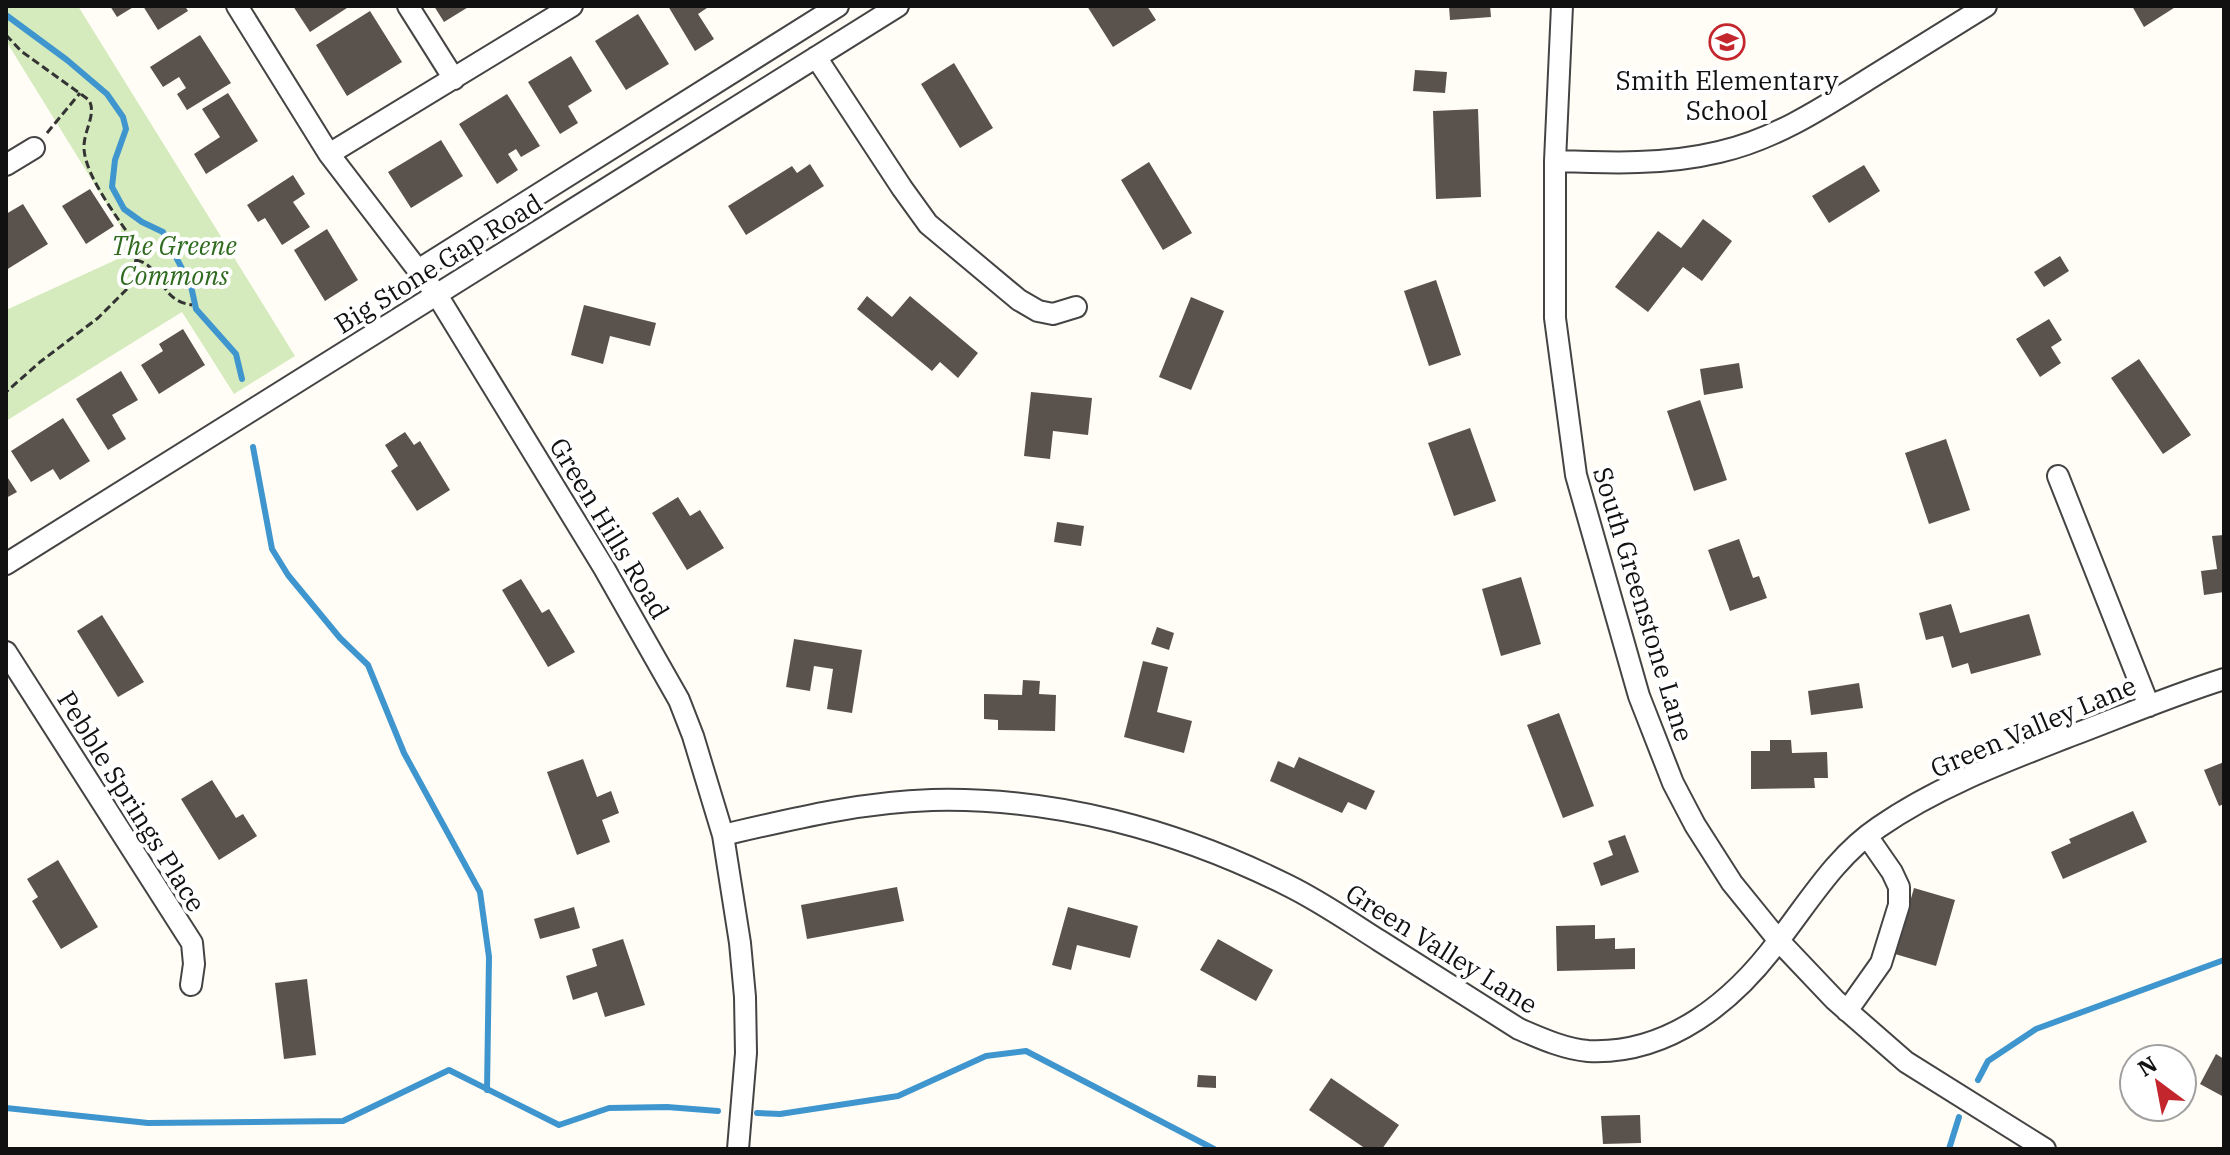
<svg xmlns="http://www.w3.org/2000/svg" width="2230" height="1155" font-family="'IBM Plex Serif',serif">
<rect width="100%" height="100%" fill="#fffdf5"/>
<path fill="#d5ebbd" d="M6,6H78L295,356L234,394L182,312L6,421V310L120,258L121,227L6,41Z"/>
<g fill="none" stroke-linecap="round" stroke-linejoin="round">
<path stroke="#3f96cf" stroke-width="6" d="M6,15L67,60L107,94L123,117L126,129L115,160L112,187L124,209L142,222L163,232L191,286L196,309L236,354L242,379
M253,447L272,549L288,575L340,638L368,665L404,753L480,892L489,957L487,1090
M1978,1080L1988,1061L2036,1029L2224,960
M6,1108L148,1123L343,1121L449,1070L559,1125L609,1108L667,1107L718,1111
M757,1113L780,1114L898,1096L986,1056L1026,1051L1214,1149
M1949,1149L1959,1117"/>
</g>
<path fill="#5a524d" d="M110,6H135L117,17Z
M143,6H185L188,11L158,30Z
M293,6H346L347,8L310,32Z
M434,6H470L444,22Z
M668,6H710L698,14L714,39L695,51Z
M1087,6H1147L1156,20L1113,47Z
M1449,6H1490L1491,17L1450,20Z
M2132,6H2177L2144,27Z
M370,11L402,62L347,96L316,45Z
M638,14L669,64L626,90L595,41Z
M200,35L231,83L187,110L177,94L186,88L179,77L163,87L150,67Z
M571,56L592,91L568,106L578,123L560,134L528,82Z
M954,63L993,128L960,148L921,84Z
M1415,70L1447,72L1445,93L1413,91Z
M228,93L258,141L206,174L194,154L220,137L202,109Z
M507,94L540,146L521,157L516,149L508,154L518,170L497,184L459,124Z
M1478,109L1481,197L1436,199L1433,111Z
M441,140L463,176L411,208L388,172Z
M1149,162L1192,233L1163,250L1121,180Z
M810,164L824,186L746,235L728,206L792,166L797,173Z
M1864,165L1880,191L1829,223L1812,196Z
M293,175L305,194L293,202L310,227L282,245L265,218L258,222L247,205Z
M90,189L114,226L86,244L62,206Z
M23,204L48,244L6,270V214Z
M1703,219L1732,241L1702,281L1683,267L1648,312L1615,287L1658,231L1681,248Z
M327,229L358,280L325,301L294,250Z
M2060,256L2069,271L2044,287L2034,272Z
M1436,280L1461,355L1429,366L1404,291Z
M867,296L892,317L910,296L978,353L958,378L940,362L932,371L857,309Z
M1191,297L1224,311L1191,390L1159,377Z
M584,305L656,323L650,346L610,336L603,364L571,355Z
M2049,319L2062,340L2051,347L2061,363L2040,377L2016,339Z
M183,329L205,365L159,394L141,365L163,351L159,344Z
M2139,359L2191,435L2163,454L2111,378Z
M1739,363L1743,388L1704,395L1700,369Z
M121,371L138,400L112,415L126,439L108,450L76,399Z
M1031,392L1092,398L1088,435L1053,431L1050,459L1024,456Z
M1700,400L1727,480L1694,491L1667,411Z
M63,418L90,461L60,480L53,469L31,482L11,451Z
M1470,428L1496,501L1454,516L1428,443Z
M405,432L414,445L420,441L450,490L417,511L391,471L398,466L385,445Z
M1946,439L1970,510L1929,524L1905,453Z
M6,475L17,492L6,498Z
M678,497L690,516L700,510L724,548L687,570L652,513Z
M1057,522L1084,526L1081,546L1054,542Z
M2224,535V592L2204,595L2201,571L2217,569L2212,536Z
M1739,539L1753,578L1759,576L1767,598L1730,611L1708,550Z
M1521,577L1541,644L1501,656L1482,589Z
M521,579L542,613L549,609L575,652L548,667L502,590Z
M1951,604L1960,633L2029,614L2041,655L1971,674L1968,663L1952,668L1943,636L1926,640L1919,613Z
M102,615L144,682L118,697L77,631Z
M1157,627L1174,633L1169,650L1151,644Z
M794,639L862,650L852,713L827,709L833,669L814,666L810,691L786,687Z
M1143,661L1168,667L1157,712L1192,721L1184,753L1124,737Z
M1023,680L1040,681L1039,694L1056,695L1055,731L998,730V720L984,719V694L1022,695Z
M1859,683L1863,708L1811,715L1808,691Z
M1559,713L1594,806L1563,818L1527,725Z
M1770,740H1791L1792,753L1827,752L1828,778H1814L1815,788L1751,789V751H1770Z
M1299,757L1375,791L1366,810L1348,802L1342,813L1270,781L1278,761L1294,768Z
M583,759L597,797L611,791L619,813L602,820L610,842L577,855L547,772Z
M2224,762V804L2219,806L2204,770Z
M212,780L236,818L243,814L257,836L219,860L181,799Z
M2133,811L2147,842L2063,879L2051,852L2071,843L2069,839Z
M1625,835L1639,872L1601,886L1593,863L1613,855L1608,841Z
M58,860L98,927L61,949L32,901L38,897L27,879Z
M897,887L904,921L807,939L801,905Z
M1914,888L1955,900L1936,966L1895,954Z
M574,907L580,928L540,939L534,919Z
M1068,907L1138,926L1130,958L1077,945L1071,970L1052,965Z
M1595,925V939L1615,938V949L1635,948V969L1557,971L1556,926Z
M623,939L645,1005L605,1017L597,992L573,1000L566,976L597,966L592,949Z
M1218,939L1273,970L1256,1001L1200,970Z
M307,979L316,1055L284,1059L275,983Z
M2216,1054L2224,1059V1097L2200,1084Z
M1198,1075L1216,1076V1088L1197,1087Z
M1331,1078L1399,1125L1382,1149H1366L1309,1110Z
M1640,1115L1641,1143L1603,1144L1601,1116Z"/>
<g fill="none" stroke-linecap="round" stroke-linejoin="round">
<defs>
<path id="minor" d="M237,6L329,154L437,295L604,568L679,700L693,736L723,835L740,943L745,997L746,1053L738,1149
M408,6L454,79
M1562,6L1555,161V318L1576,475L1639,696L1673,783L1695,825L1732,883L1779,941L1835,1000L1906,1062L2045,1149
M816,57L902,188L928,224L1019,300L1038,311L1053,314L1076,307
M329,154L572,6
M1555,161C1611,163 1665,165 1719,152C1773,140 1821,109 1867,80C1907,55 1946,31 1986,6
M6,165L34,148
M418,270L838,6
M2058,476L2149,706
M6,564L898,6
M6,652L192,943L194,964L191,985
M723,835C792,819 861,802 932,800C1055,797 1177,830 1287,885C1320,901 1350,922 1380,941C1427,971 1473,1000 1519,1029C1540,1038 1564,1049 1588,1051C1669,1055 1734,1001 1779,940C1810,900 1836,856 1879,827C1935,788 2001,763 2065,738C2118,718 2170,696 2224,679
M1847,1011L1881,963L1899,905V887L1892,872L1867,836"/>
</defs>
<use href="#minor" stroke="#444" stroke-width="24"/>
<path stroke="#333" stroke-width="3" stroke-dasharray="8 4" stroke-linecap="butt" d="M6,35L21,51L89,100C97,115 83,131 84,149C86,178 119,219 135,244L137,255L130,286L98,318L40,362L6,392
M47,133L80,93
M136,260C164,266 157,300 192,305"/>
<use href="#minor" stroke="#fff" stroke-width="20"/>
</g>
<defs>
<symbol id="school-ring" viewBox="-11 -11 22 22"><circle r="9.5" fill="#fff" stroke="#c4262e" stroke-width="1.5"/><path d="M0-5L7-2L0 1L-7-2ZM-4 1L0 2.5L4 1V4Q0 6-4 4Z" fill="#c4262e"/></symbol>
</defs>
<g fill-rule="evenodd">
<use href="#school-ring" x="1707" y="22" width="40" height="40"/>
</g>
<g text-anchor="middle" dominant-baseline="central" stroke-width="8" stroke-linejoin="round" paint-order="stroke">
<g font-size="26" fill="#111" stroke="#fff">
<text x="1727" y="80">Smith Elementary<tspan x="1727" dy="30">School</tspan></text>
</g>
<g font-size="26" font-style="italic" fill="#2f6b1f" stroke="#fff">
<text x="174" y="245">The Greene<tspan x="174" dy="30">Commons</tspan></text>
</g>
<g font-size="26" fill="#111" stroke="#fff">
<text transform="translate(438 263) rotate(-32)">Big Stone Gap Road</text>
<text transform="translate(610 528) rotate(59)">Green Hills Road</text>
<text transform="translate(1644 604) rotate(73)">South Greenstone Lane</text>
<text transform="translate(2033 726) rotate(-23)">Green Valley Lane</text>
<text transform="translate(132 801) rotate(58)">Pebble Springs Place</text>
<text transform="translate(1442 948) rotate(32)">Green Valley Lane</text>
</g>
</g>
<rect width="2230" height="1155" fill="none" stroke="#111111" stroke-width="16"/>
<g transform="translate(2158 1083) rotate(328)"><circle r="38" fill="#ffffff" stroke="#a0a0a0" stroke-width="2"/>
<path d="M0-6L14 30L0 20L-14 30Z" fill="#c4262e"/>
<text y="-12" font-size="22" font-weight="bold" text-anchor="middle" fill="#111111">N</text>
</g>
</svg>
